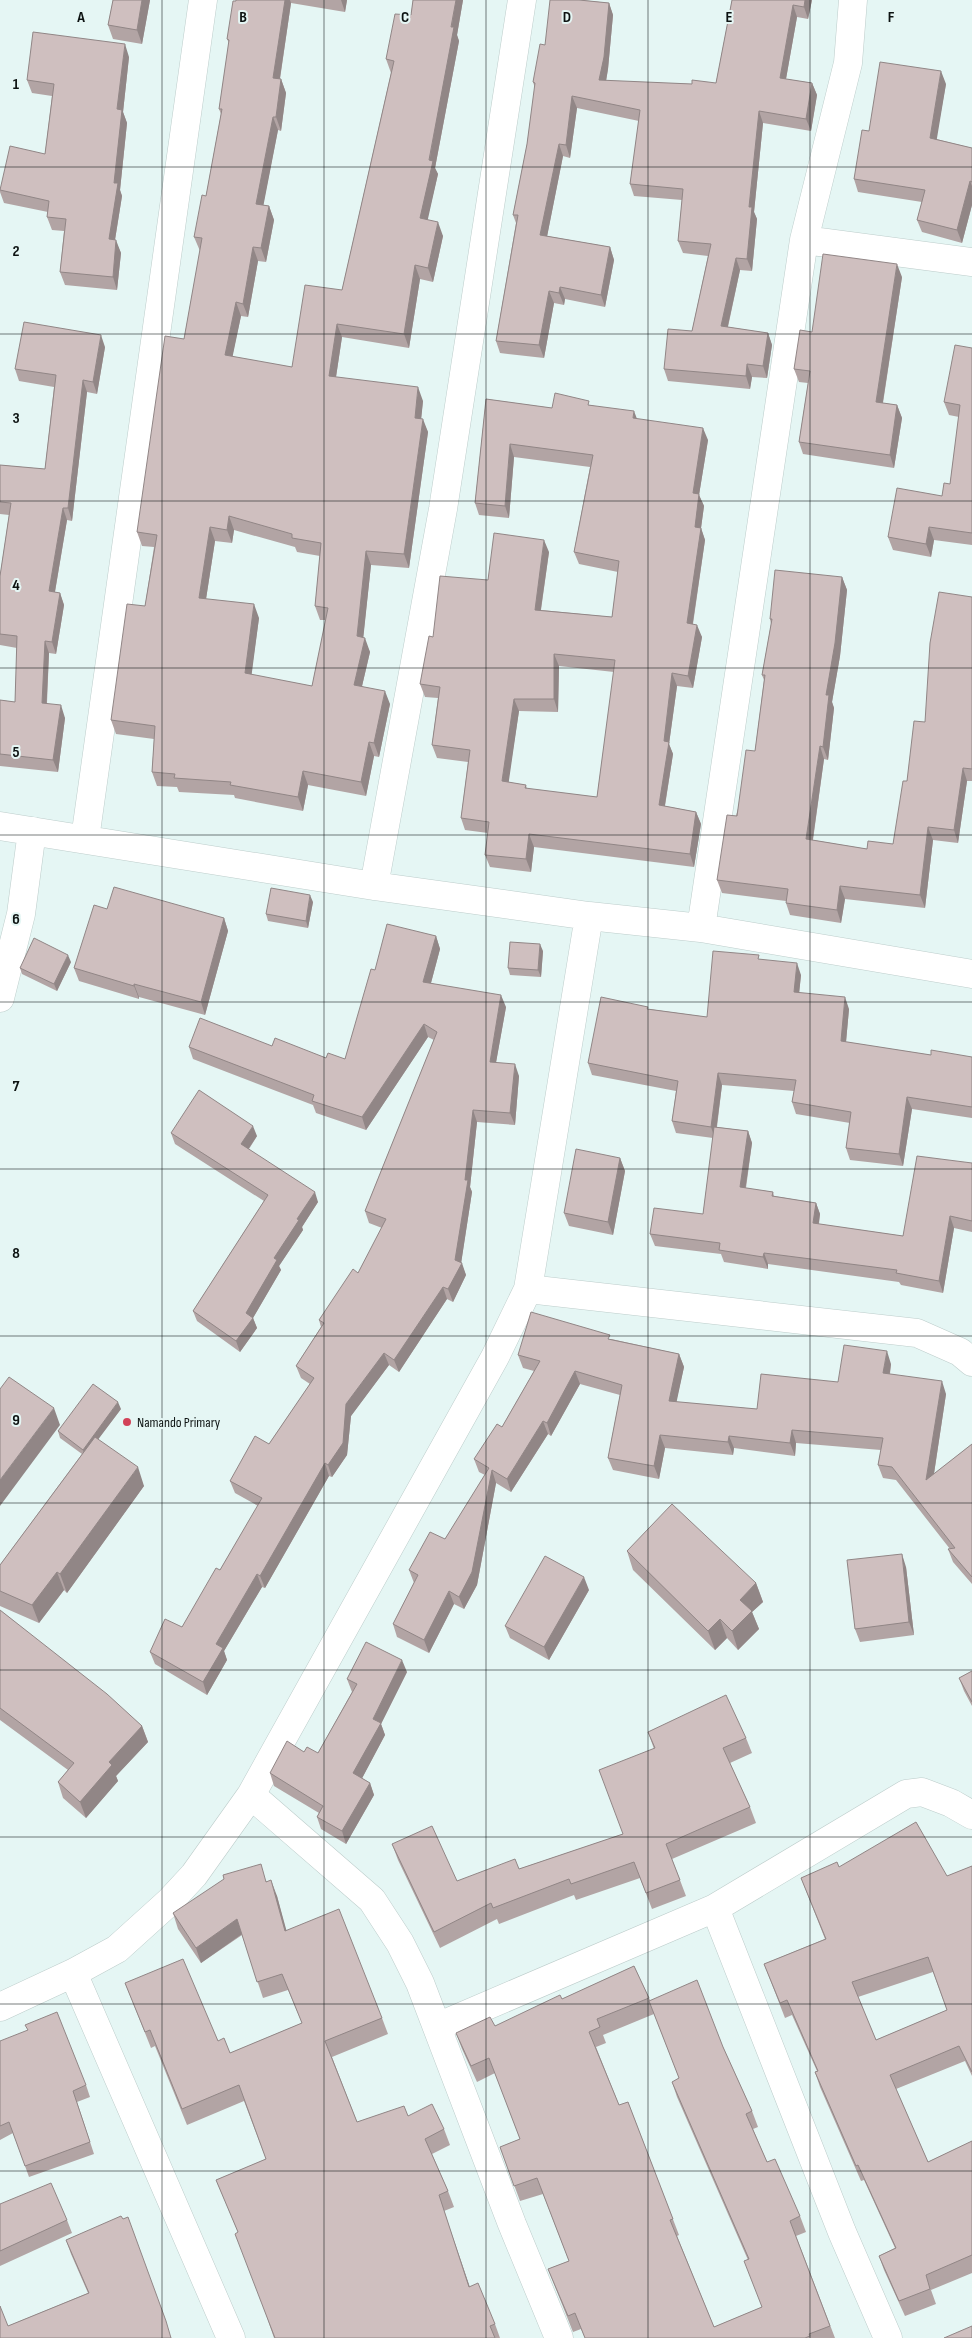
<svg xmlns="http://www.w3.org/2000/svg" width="972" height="2338" font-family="'Sofia Sans Condensed',sans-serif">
<rect width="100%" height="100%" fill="#e5f6f4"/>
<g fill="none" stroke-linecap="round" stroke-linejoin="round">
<defs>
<path id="minor" d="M804,240L972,262
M0,826L374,886L589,916L701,928L972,974
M85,839L203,0
M374,886L443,509L522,0
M701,928L804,240L848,63L853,0
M0,998L21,914L32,831
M528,1289L917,1333L960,1352L972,1362
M251,1795L372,1900L400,1943L420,1983L512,2224L559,2338
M715,1908L842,2232L888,2338
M73,1973L231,2338
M0,2007L73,1973L117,1949L169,1902L194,1875L251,1795L495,1357L528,1289L589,916
M437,2027L715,1908L906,1794L922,1792L951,1803L972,1815"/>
</defs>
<use href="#minor" stroke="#bdcdcb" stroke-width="29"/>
<use href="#minor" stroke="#fff" stroke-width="28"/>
</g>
<path fill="#b2a4a4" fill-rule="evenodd" d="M113,0H150L142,44L113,39L108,25Z
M236,0H347L345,12L291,3L280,79H281L286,93L281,131L278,130L263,205L269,206L274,220L266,262L258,261L248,317L241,316L232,357L292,367L342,290L391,73L386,59L411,15L413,0H463L457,35L459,41L435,168L438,174L427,220L443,236L433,282L420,279L409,348L342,337L336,377L423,401L421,418L428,432L409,568L371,565L363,638L370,652L362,686L390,704L379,757L374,756L366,796L308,785L303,811L235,798L234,795L179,792L177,787L157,786L152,772L154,739L116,734L111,720L145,606L154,547L142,546L137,532L184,339L200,251L194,237L206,196L221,114L219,109L229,43L227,39ZM234,530L295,547L297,552L320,556L315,606L320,620H326L312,686L251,675L259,618L206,599L215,541L232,543Z
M582,0L609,3L613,15L608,69L606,81L692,84L716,83L732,0H729H812L808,19L797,17L786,79L812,83L817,95L811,131L763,123L754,212L757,219L752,271L740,270L728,327L768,333L772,345L767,378L752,377L750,389L668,381L664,369L692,331L708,256L683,253L678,241L682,200L634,196L630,184L639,121L577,108L570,158L563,156L547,236L610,247L614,260L605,307L565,299L564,305L554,303L544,358L500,353L496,341L516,223L513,215L527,144L535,88L533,82L545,45Z
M129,57L123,112L127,123L120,190L122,196L115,240L121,253L117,290L65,285L60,272L64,231L52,230L47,217L48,212L4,203L0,192V188L45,154L52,96L32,93L27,80Z
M946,84L936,139L972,148V205L962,243L922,232L917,220L922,202L858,192L854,179L869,131Z
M902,277L883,403L897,405L902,418L894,468L803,454L799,442L808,383L799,382L794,369L812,332Z
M105,347L97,394L87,392L72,521L67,520L55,592L60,593L64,605L56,654L49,653L47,703L65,718L58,772L0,766V700L15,702L17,648L0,645V576L9,515L0,514V465L45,469L54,387L19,381L15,369Z
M972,348V545L934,540L931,557L893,550L888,537L942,496L950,484L959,417L949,415L944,402Z
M486,399L552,408L591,405L708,440L699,495L704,506L701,528L705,540L693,624L702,637L693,688L677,686L669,744L673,754L665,806L696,812L701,824L694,867L534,847L531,872L490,867L485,855L488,833L465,830L461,818L468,762L437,758L432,745L438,698L425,697L420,684L433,637L488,580L549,552L541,610L612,617L618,572L579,564L574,552L590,467L514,457L509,518L479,515L475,503ZM559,666L614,672L597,797L527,789L526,785L508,782L519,711L558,712Z
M842,577L847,590L840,656L832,702L834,708L828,760L824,759L813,840L867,849L893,844L907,781L925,722L972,597V781H967L958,843L933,840L925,908L845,899L841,923L790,915L786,903V901L722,893L717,880L755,751L764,680L762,675L771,624L770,619Z
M313,902L308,928L268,921L266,914Z
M107,909L224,918L228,931L205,1015L139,997V999L79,981L74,968Z
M436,936L440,949L431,983L506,1007L496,1062L519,1076L515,1125L477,1122L470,1187L472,1192L461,1263L466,1275L453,1302L447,1299L399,1372L389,1365L351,1416L347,1455L332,1477L329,1476L265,1588L262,1587L224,1651L227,1660L207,1695L155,1664L150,1652L182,1627L220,1570L258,1506L235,1493L230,1481L269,1444L310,1384L301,1378L296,1366L321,1327L319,1320L358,1273L382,1228L369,1223L365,1211L434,1040L428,1037L366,1130L316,1113L313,1105L193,1059L189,1047L272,1046L326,1058L345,1059L375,970Z
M543,951L541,977L510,975L508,968Z
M760,959L801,975L799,993L849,1009L846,1042L931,1055L972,1057V1118L912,1109L903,1166L850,1160L846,1148L850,1123L796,1114L792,1102L794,1091L722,1085L717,1127L748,1131L752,1143L746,1188L773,1192L774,1196L816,1203L820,1214L819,1224L903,1236L972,1163V1232L954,1228L943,1293L901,1285L899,1282L768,1264V1269L724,1262L721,1254L655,1246L650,1234L703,1214L713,1138L676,1133L672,1121L676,1091L592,1075L588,1063L649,1009L707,1017Z
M71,962L57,991L22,974L20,968Z
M171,1133L257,1136L249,1149L318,1202L302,1227L303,1230L279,1266L281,1270L253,1318L257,1328L240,1352L197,1321L193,1311L264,1201L175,1144Z
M620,1158L625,1171L613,1235L569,1226L564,1213Z
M611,1339L679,1354L684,1367L676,1402L757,1409L891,1364L890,1374L946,1394L934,1474L972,1444V1584L953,1562L948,1549H950L896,1480L883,1478L878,1465L881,1450L796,1443L795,1456L734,1448L733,1455L665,1448L659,1479L613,1470L608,1458L620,1395L580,1384L551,1436L548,1434L511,1492L496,1483L477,1585L464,1609L454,1604L429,1653L397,1637L393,1624L414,1583L409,1570L445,1539L485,1475L479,1472L474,1459L502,1427L534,1371L523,1368L518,1355Z
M121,1409L98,1439L144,1486L67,1593L64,1590L39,1623L0,1606V1565L82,1454L60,1438L58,1431Z
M627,1551L756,1583L763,1602L752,1612L759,1629L738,1650L727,1638L715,1650L633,1570Z
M906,1567L914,1635L860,1642L855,1629Z
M589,1590L549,1660L510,1638L505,1626Z
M0,1610L142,1726L148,1742L116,1776L118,1781L86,1818L63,1798L58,1782L68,1770L0,1720Z
M972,1671V1706L964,1691L959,1678Z
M407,1672L381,1724L385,1735L362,1778L370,1783L374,1795L346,1844L321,1829L317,1817L319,1813L274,1786L270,1773L304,1752L318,1753L352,1692L347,1679Z
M648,1732L746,1738L752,1753L730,1763L750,1807L756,1823L672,1859L686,1896L652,1909L640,1878L576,1900L574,1895L499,1924L497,1919L440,1948L398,1860L392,1844L457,1881L519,1869L623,1834L654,1749Z
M972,1866V2076L965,2061L896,2089L928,2162L972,2141V2273L931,2290L936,2304L905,2316L884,2270L879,2256L895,2248L864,2180L861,2181L820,2087L815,2072L817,2071L792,2015L785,2018L764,1964L825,1939L801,1878L839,1867L947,1876ZM933,1972L947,2010L876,2040L858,1997Z
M267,1881L277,1896L286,1931L382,2018L388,2034L332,2057L357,2122L408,2116L444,2129L450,2145L432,2154L448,2191L454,2207L444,2211L469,2286L495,2324L500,2338H274L238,2232L216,2180L266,2159L244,2101L187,2125L155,2046L151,2048L125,1983L218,2041L230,2053L302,2023L288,1990L263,1998L242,1935L201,1963L178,1929L173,1913Z
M634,1966L650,2000L723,2047L752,2111L758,2127L753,2129L767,2162L800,2216L806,2232L796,2236L835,2338H585L581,2329L573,2332L548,2269L569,2261L543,2194L520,2201L500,2147L520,2139L495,2073L477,2082L462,2049L456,2033L495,2026L562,1999ZM654,2014L679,2078L672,2082L677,2097L748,2260L762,2307L714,2327L677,2236L679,2235L628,2102L619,2105L596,2047L606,2043L603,2035Z
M0,2041L86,2085L90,2097L77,2102L94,2154L29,2177L13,2133L0,2140Z
M0,2204L67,2220L72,2233L0,2266Z
M66,2240L172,2338L8,2326L88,2293L71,2254Z"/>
<path fill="#918686" d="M142,0H150L142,44L137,30Z
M285,0H290L291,3L278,91L273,78Z
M341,0H347L345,12Z
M456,0H463L457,35L459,41L435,168L438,174L425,232L420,218Z
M805,0H812L808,19L804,7Z
M609,3L613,15L608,69L604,93L599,80Z
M793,5L797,17L784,90L780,78Z
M125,44L129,57L123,112L127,123L120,190L122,196L113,252L109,239L114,183L117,109Z
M941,71L946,84L935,150L930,138Z
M281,79L286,93L281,131L276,117Z
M812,83L817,95L811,131L806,119Z
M572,96L577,108L570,158L566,145Z
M759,111L763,123L754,212L757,219L752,271L747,259L749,207Z
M273,117L278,130L261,218L256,204Z
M559,144L563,156L545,247L540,235Z
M970,181L972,186V205L962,243L957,230Z
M269,206L274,220L266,262L261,248Z
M438,222L443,236L433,282L428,268Z
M116,240L121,253L117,290L113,277Z
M253,247L258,261L248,317L243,304Z
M610,247L614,260L605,307L601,295Z
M736,258L740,270L725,339L721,326Z
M897,264L902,277L881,414L876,402Z
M415,265L420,279L409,348L404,334Z
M560,287L565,299L564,305L559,293Z
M549,291L554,303L544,358L539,345Z
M236,302L241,316L230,369L225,355Z
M337,324L342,337L334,390L329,376Z
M768,333L772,345L767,378L763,366Z
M101,335L105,347L97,394L93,382Z
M747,364L752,377L750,389L746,376Z
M83,380L87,392L72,521L68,508Z
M418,387L423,401L420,431L415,418Z
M897,405L902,418L894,468L890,455Z
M634,411L639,424L633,418Z
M423,419L428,432L409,568L404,554Z
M703,428L708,440L699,495L704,506L701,528L705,540L691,635L687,623L695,527L693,493Z
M510,444L514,457L509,518L505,506Z
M63,508L67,520L53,603L49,591Z
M229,516L234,530L232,543L227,530Z
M210,527L215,541L204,612L199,598Z
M929,527L934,540L931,557L926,544Z
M544,540L549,552L539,622L535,610Z
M366,551L371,565L362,650L357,636Z
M842,577L847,590L840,656L832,702L834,708L828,760L823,747L826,695Z
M60,593L64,605L56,654L52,642Z
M254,604L259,618L250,687L245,673Z
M697,625L702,637L693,688L688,676Z
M365,638L370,652L359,699L354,685Z
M45,641L49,653L46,715L42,703Z
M554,654L559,666L558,712L554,699Z
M672,673L677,686L669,744L673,754L663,817L659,805L664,741Z
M385,691L390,704L379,757L374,743Z
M514,699L519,711L507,794L502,781Z
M61,705L65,718L58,772L53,760Z
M369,742L374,756L366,796L361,782Z
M820,746L824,759L811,852L806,839Z
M963,768L967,781L958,843L954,830Z
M303,771L308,785L303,811L298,797Z
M696,812L701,824L694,867L690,854Z
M928,827L933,840L925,908L920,895Z
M529,834L534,847L531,872L526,859Z
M840,886L845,899L841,923L837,910Z
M310,895L313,902L308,928L306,921Z
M224,918L228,931L205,1015L201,1002Z
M436,936L440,949L428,994L423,982Z
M540,944L543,951L541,977L538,970Z
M68,955L71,962L57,991L54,984Z
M797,963L801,975L798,1004L794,992Z
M134,984L139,997V999L134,986Z
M501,995L506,1007L494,1074L490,1062Z
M845,997L849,1009L845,1053L841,1041Z
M424,1024L428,1037L366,1130L362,1117Z
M515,1064L519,1076L515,1125L510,1113Z
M718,1073L722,1085L715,1139L711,1127Z
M907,1097L912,1109L903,1166L899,1154Z
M473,1110L477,1122L470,1187L472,1192L461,1264L462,1263L466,1275L453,1302L448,1289L455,1260Z
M253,1126L257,1136L245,1154L241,1144Z
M748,1131L752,1143L744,1198L740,1187Z
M620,1158L625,1171L613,1235L608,1222Z
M315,1192L318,1202L302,1227L303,1230L279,1266L281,1270L253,1318L257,1328L240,1352L236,1341L246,1313L274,1258L297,1219Z
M816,1203L820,1214L817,1235L813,1223Z
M950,1216L954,1228L943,1293L939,1281Z
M764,1253L768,1264V1269L763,1257Z
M443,1287L447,1299L399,1372L394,1360Z
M887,1351L891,1364L888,1385L883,1373Z
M384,1353L389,1365L351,1416L347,1455L332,1477L328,1465L346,1404Z
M679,1354L684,1367L674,1414L669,1401Z
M575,1371L580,1384L551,1436L547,1423Z
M942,1381L946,1394L931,1493L926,1480Z
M118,1402L121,1409L85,1457L83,1450Z
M54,1408L60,1425L0,1506V1480Z
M543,1421L548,1434L511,1492L507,1479Z
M792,1430L796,1443L795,1456L790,1443Z
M660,1435L665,1448L659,1479L654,1466Z
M729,1436L734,1448L733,1455L728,1442Z
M325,1463L329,1476L265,1588L260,1576Z
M138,1467L144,1486L67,1593L60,1574Z
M492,1470L496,1483L477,1585L464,1609L459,1597Z
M902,1554L906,1567L914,1635L909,1622Z
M57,1572L64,1590L39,1623L32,1605Z
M257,1574L262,1587L224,1651L227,1660L207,1695L203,1682L216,1644Z
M584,1577L589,1590L549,1660L544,1647Z
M756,1583L763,1602L752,1612L759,1629L738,1650L732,1631L740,1600Z
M449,1591L454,1604L429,1653L424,1640Z
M720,1619L727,1638L715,1650L708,1631Z
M402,1660L407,1672L381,1724L385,1735L358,1786L353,1773L373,1719Z
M142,1726L148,1742L116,1776L118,1781L86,1818L80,1802L109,1762Z
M370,1783L374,1795L346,1844L342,1831Z
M271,1880L277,1896L291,1947L285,1931Z
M237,1919L242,1934L201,1963L196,1948Z
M439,2195L444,2211L475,2302L469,2287Z"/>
<path fill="#cfbfbf" stroke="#918686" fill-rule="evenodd" d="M113,0H142L137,30L108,25Z
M236,0H285L273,78L281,79L276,117H273L256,204L269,206L261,248L253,247L243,304L236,302L225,355L292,367L305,285L342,290L394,61L386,59L395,14L411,15L413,0H456L451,27H454L429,160L433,161L420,218L438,222L428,268L415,265L404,334L337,324L329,376L418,387L415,418L423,419L404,554L366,551L357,636L365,638L354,685L385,691L374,743L369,742L361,782L303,771L298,797L230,785L231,782L174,778L175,774L152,772L155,726L111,720L127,604L145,606L157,535L137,532L165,336L184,339L202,238L194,237L202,195L206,196L222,109H219L229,40L227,39L233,1H236ZM229,516L292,534V538L321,543L315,606L328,608L312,686L245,673L254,604L199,598L210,527L227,530Z
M550,0H579L609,3L604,57L599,80L692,84V80L716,83L732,0H805L804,7L793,5L780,78L812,83L806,119L759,111L749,207H752L747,259L736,258L721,326L768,333L763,366L747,364L746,376L664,369L668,329L692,331L711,244L678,241L683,189L630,184L640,110L572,96L566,145L559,144L540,235L610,247L601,295L560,287L559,293L549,291L539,345L496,341L518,215H513L527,144L535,83L533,82L540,44L545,45Z
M33,32L125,44L117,109L122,110L114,183H118L109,239L116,240L113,277L60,272L66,219L47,217L49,201L0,190L10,146L45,154L54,84L27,80Z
M880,62L941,71L930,138L972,148V182L970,181L957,230L917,220L925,190L854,179L862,130L869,131Z
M823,254L897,264L876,402L897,405L890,455L799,442L810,371L794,369L800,330L812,332Z
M24,322L101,335L93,382L83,380L68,508H63L49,591L60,593L52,642L45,641L42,703L61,705L53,760L0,754V700L15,702L17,636L0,634V576L11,503L0,502V465L45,469L56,375L15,369Z
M955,345L972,348V533L929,527L926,544L888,537L897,488L942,496L944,483L950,484L960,405L944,402Z
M555,393L589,401L588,405L634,411L633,418L703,428L693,493L699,494L695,527L701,528L687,623L697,625L688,676L672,673L664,741L669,742L659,805L696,812L690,854L529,834L526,859L485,855L489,822L461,818L470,750L432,745L440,687L420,684L429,636L433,637L440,576L488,580L494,533L544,540L535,610L612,617L619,561L574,552L593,455L510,444L505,506L475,503L486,399L552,408ZM554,654L615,660L597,797L525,788L526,785L502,781L514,699H554Z
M775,570L842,577L835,643L826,695H829L823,747L820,746L806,839L867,849L868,841L893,844L903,781H907L914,721L925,722L930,643L939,592L972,597V769L963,768L954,830L928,827L920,895L840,886L837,910L786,903L788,889L717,880L727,815L737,816L746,750L755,751L765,675H762L772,619H770Z
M114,887L224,918L201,1002L134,984V986L74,968L94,905L107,909Z
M271,888L310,895L306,921L266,914Z
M387,924L436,936L423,982L501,995L490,1062L515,1064L510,1113L473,1110L465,1180H468L455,1260L462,1263L448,1289L443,1287L394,1360L384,1353L346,1404L343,1443L328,1465L325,1463L260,1576L257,1574L216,1644L223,1648L203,1682L150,1652L165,1619L182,1627L216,1568L220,1570L262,1498L230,1481L255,1436L269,1444L314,1378L296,1366L324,1323L319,1320L353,1269L358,1273L386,1219L365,1211L437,1032L424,1024L362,1117L312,1101L314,1095L189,1047L200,1018L272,1046L275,1038L326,1058L328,1053L345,1059L371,969L375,970Z
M34,938L68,955L54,984L20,968Z
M510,942L540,944L538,970L508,968Z
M713,951L759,955L758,959L797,963L794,992L845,997L841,1041L931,1055V1050L972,1057V1107L907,1097L899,1154L846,1148L851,1112L792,1102L796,1080L718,1073L711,1127L672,1121L678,1081L588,1063L601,997L648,1007L647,1009L707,1017Z
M199,1090L253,1126L241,1144L315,1192L297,1219L299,1220L274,1258L277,1260L246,1313L253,1318L236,1341L193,1311L268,1195L171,1133Z
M714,1127L748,1131L740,1187L773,1192L772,1196L816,1203L813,1223L903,1236L917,1156L972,1163V1221L950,1216L939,1281L896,1273L897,1270L764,1253L763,1257L719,1250L720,1243L650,1234L654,1208L703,1214Z
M576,1149L620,1158L608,1222L564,1213Z
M531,1312L610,1335L608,1339L679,1354L669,1401L757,1409L761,1374L838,1382L844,1345L887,1351L883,1373L942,1381L926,1480L972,1444V1577L948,1549L955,1548L892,1467L878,1465L883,1438L792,1430L790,1443L729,1436L728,1442L660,1435L654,1466L608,1458L622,1385L575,1371L547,1423L543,1421L507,1479L492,1470L472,1572L459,1597L449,1591L424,1640L393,1624L418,1575L409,1570L430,1532L445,1539L489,1468L474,1459L497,1424L502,1427L540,1361L518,1355Z
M9,1377L54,1408L0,1480V1389Z
M93,1384L118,1402L83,1450L58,1431Z
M95,1437L138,1467L60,1574L57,1572L32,1605L0,1591V1565Z
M672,1504L756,1583L740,1600L752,1611L732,1631L720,1619L708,1631L627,1551Z
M902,1554L909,1622L855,1629L847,1560Z
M545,1556L584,1577L544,1647L505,1626Z
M0,1610L107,1694L142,1726L109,1762L112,1765L80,1802L58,1782L74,1763L0,1708Z
M366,1642L402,1660L373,1719L381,1723L353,1773L370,1783L342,1831L317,1817L323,1806L270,1773L287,1741L304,1752L307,1747L318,1753L357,1684L347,1679Z
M972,1671V1702L959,1678Z
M726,1695L746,1738L723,1748L750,1807L666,1844L680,1880L646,1893L634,1862L571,1884L569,1879L493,1908L491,1903L434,1932L392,1844L432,1826L457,1881L515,1859L519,1869L623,1834L599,1770L655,1748L648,1732Z
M916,1822L947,1876L972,1866V2072L959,2046L890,2075L928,2162L972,2141V2255L926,2275L930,2289L899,2301L879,2256L896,2248L858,2165L856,2166L815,2072L818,2071L787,2000L780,2003L764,1964L826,1939L801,1878L837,1862L839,1867ZM928,1957L947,2010L876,2040L852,1982Z
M261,1864L266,1882L271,1880L285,1931L339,1909L382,2018L325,2041L357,2122L404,2106L408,2116L432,2104L444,2129L425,2139L448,2191L439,2195L469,2287L478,2283L495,2324L490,2326L495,2338H275L235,2234L238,2232L216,2180L266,2159L239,2085L182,2109L150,2030L145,2032L125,1983L183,1959L218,2041L224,2038L230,2053L302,2023L282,1974L257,1982L237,1919L196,1948L173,1913L224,1879L223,1875Z
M634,1966L649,1998L597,2019L600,2027L589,2032L619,2105L628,2102L673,2219L670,2220L714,2327L762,2307L744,2261L749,2259L672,2082L679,2078L649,2001L697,1980L723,2047L752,2111L746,2114L767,2162L775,2159L800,2216L790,2221L830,2326L809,2334L810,2336L805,2338H585L575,2313L568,2316L548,2269L569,2261L537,2178L514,2186L500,2147L520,2139L489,2058L471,2066L456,2033L490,2017L495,2026L560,1995L562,1999Z
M57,2012L86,2085L73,2091L90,2142L25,2166L9,2122L0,2126V2041L28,2030L25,2025Z
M51,2183L67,2220L0,2251V2204Z
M121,2216L123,2219L128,2217L166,2321L171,2338H0V2306L8,2326L89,2293L66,2240Z
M972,2326V2338H944Z"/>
<path fill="none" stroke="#0d1312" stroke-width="1" stroke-opacity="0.55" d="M162,0V2338M324,0V2338M486,0V2338M648,0V2338M810,0V2338M0,167H972M0,334H972M0,501H972M0,668H972M0,835H972M0,1002H972M0,1169H972M0,1336H972M0,1503H972M0,1670H972M0,1837H972M0,2004H972M0,2171H972"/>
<circle fill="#d24258" stroke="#e5f6f4" stroke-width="2" cx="127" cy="1422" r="5"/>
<g text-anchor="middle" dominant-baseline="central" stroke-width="4" stroke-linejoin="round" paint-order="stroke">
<g font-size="14" fill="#0d1312" stroke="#e5f6f4" text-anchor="start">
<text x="137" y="1422">Namando Primary</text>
</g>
</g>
<g font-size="16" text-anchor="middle" font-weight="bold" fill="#0d1312" stroke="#e5f6f4" stroke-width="4" stroke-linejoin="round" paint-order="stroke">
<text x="81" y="22">A</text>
<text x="243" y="22">B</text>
<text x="405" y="22">C</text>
<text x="567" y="22">D</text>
<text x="729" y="22">E</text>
<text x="891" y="22">F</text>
<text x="16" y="89">1</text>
<text x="16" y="256">2</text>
<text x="16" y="423">3</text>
<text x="16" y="590">4</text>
<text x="16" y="757">5</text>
<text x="16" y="924">6</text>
<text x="16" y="1091">7</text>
<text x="16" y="1258">8</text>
<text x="16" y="1425">9</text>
</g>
</svg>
